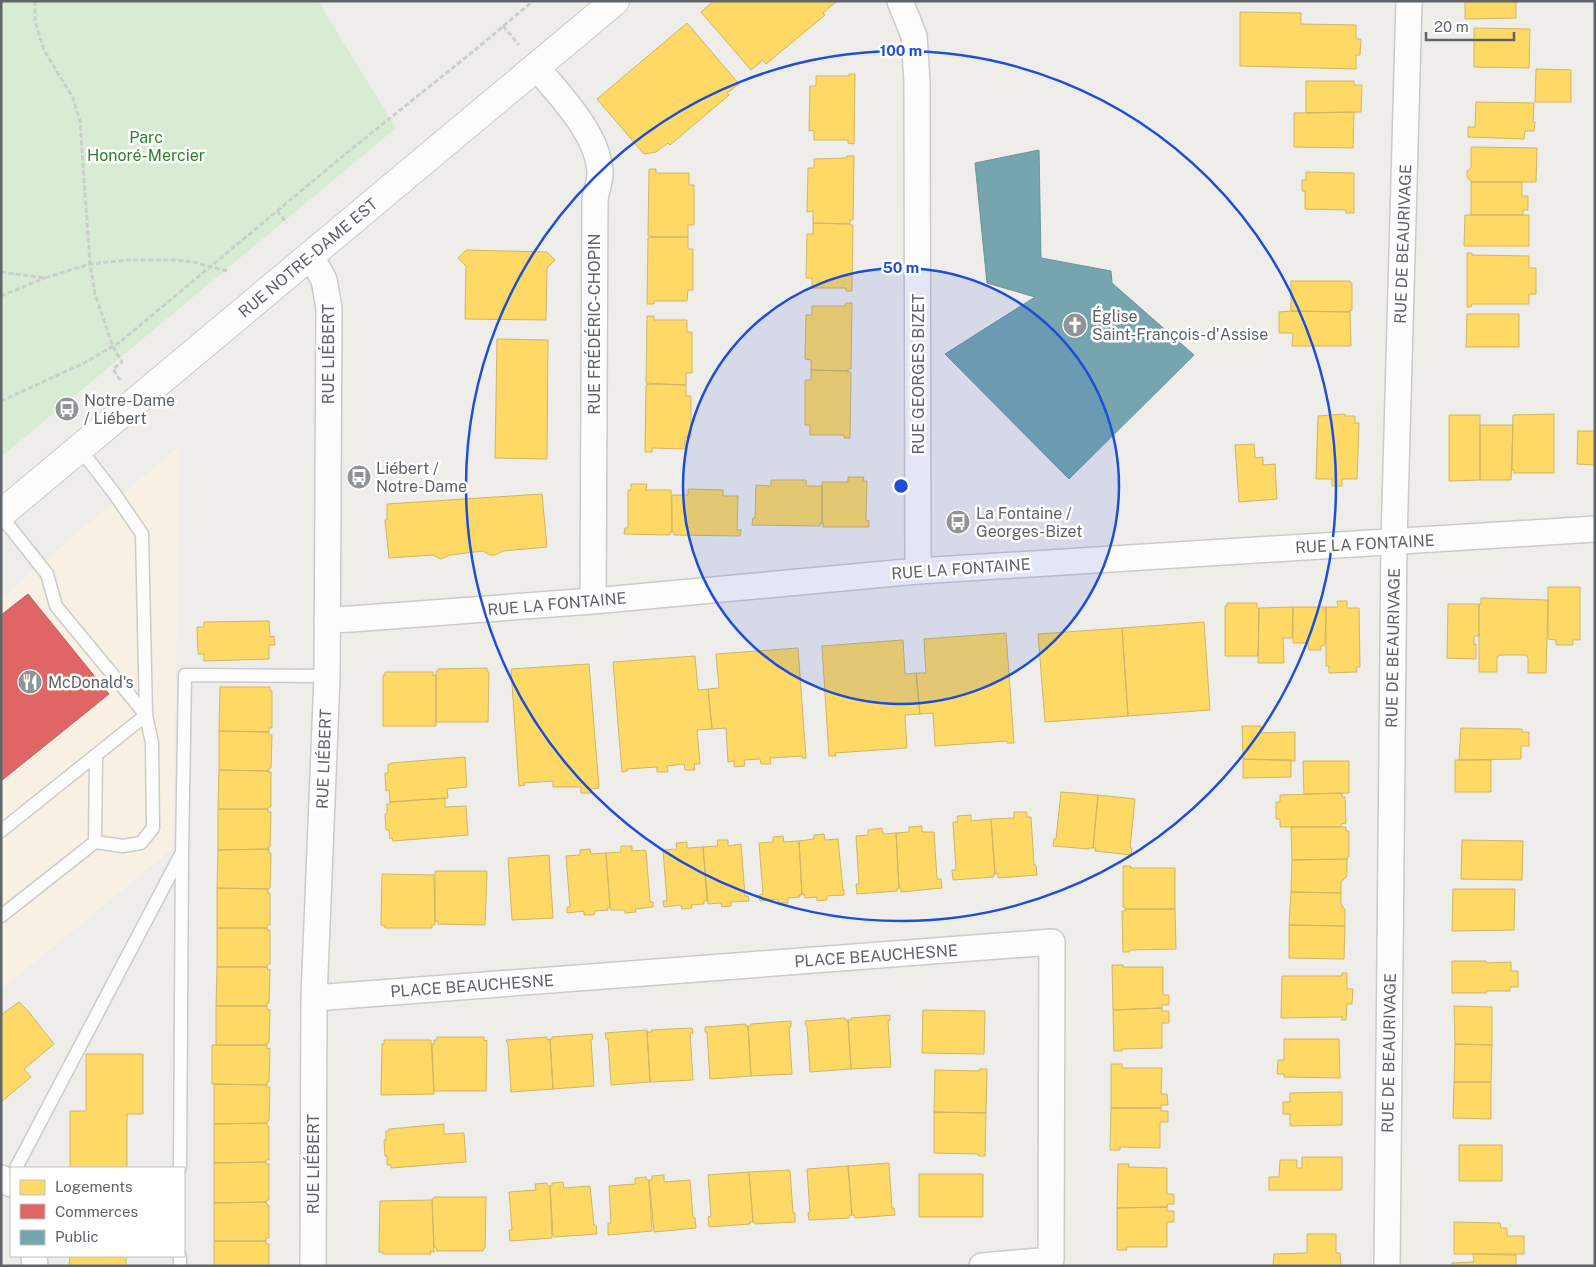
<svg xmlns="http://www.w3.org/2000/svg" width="1596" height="1267" font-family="'Public Sans',sans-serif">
<rect width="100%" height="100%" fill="#efedea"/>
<path fill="#f8f1e3" d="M180,445L173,848L1,990V599Z"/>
<path fill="#d8ecd3" d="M1,1H318L396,128L1,457Z"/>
<path fill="#ffd966" stroke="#cfb667" d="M714,1H837L823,13L825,15L766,64L763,60L751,70L701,12Z
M1465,1H1516V18L1465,19Z
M1240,12L1301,13V24L1356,25V39H1361L1360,55H1356V69L1240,66Z
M687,23L739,84L727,93L729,95L670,145L668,143L656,152L644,154L597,99Z
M1474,28L1530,29L1529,68L1474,67Z
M1536,69L1571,70V102H1535Z
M849,74H855L854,144L848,143V140H814V130L809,131L810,86H816V76H849Z
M1306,81H1354V85H1362L1361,112L1306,113Z
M1476,102L1534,103L1533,122H1535L1534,131H1525L1524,139L1468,137V127H1475Z
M1354,112L1353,148L1294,147V113Z
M1471,147L1537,148L1536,182H1471L1467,177V171L1471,168Z
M847,156H854L853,220H850V224L813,223V211L807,212L808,168H814V159L847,158Z
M649,169H656V173H689V185H694V225H688V237H651V236H648Z
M1306,172L1354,173V213H1346V210L1305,209V191H1302V180H1306Z
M1471,182H1522V196H1528V210H1523V215H1471Z
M1465,215H1529V246H1464Z
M813,223L850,224V225H853L852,291H846V288H812V278H806L807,234H813Z
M651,237H688V249H693V290H688L687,301H654V304H647L648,238Z
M466,250L547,252L555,260L547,268L546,320L465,319L466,266L458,258Z
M1467,253H1472V255L1529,256V268H1536V294H1529V304H1472L1471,307H1467Z
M1291,281H1350V283H1352V311L1350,310V312L1291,311Z
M846,303H852L851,369H848V371L811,370V360L805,359L806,315H812V306H845Z
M1291,311L1350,312L1351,346H1292L1293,333H1279V312Z
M1467,314H1519V347H1466Z
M647,316H654V320H687V332H692V373H686V385L646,383Z
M497,339L548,340L547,459L495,458Z
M811,370L848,371V372H851L850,438H844V435H810V425H805V380H811Z
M650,384L686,385V396H691V437H685V449L652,448V452H645L646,385Z
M1345,414V416H1355V423H1359L1357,479H1342V486H1332V479H1316L1318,416Z
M1554,414V473H1514V470H1512L1513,415Z
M1449,415H1480V480L1449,481Z
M1480,425H1513L1511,480H1480Z
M1578,431H1595V465L1577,464Z
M1254,444L1255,458L1263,457V465L1275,464L1277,499L1239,502L1235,445Z
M848,477H864L863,481H867L866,520L869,521V527H823L824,524H822V482H848Z
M771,480H806V486H822V524L820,523V526L752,525L753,518H755L756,485L771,486Z
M631,484H647L646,490H671L672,532H670V535L624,534L625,528H628V490H631Z
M688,489L723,490V496H738L737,530H741L740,536L674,535V532H672V495H688Z
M542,494L547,547L503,551L495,555H490L483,551L450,555L441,559L433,555L389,558L385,520H387V504Z
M1548,587H1580V640H1573V645H1556V640L1548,639Z
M1481,598L1548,600L1546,673H1528V658L1526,655H1500L1497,657V672H1479V604H1481Z
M1337,601H1347V608H1359L1360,667H1356L1357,672L1329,673V666H1326V607H1338Z
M1227,603H1257V608H1259L1258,656H1225V606H1227Z
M1448,604H1479V636H1474V645L1476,644V659L1447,658Z
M1293,607L1292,638H1283L1284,663H1258L1259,608Z
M1293,607H1326L1325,645L1321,646V650H1309L1308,643H1293Z
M269,621L270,637L274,636L275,645H269V659L204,661V654H198L197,627H204V622Z
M1204,622L1210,710L1128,716L1122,628Z
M1122,628L1128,716L1045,722L1038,634Z
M1006,633L1014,743H1007V741L935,746L933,713L920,714L916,673H926L924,639Z
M903,640L905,674L916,673L920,714L905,715L907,748L835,753L836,756H829L822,646Z
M798,648L806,758H802V756L770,758L771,764H761L760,759L744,760L745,766L734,767V761L728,762L726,728L712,729L708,689L719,688L716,654Z
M695,656L698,690L708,689L712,729L697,730L700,764H694L695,770H685L684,764L667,766L668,772H657V767L627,769V771L622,772L613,662Z
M589,664L599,788L590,789L591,793H581V787H553V781L524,783L525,785L519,786L511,669Z
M487,668V672H489L488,722H436V671H438V669Z
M385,672H433V676L436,675V726H383V675H385Z
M220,687H270V691H272V728H269V732L219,731Z
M1242,726H1261V733L1295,732V761L1243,759Z
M1461,728L1522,729V732H1529V746H1521V759L1459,760Z
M219,731L269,732V735H272L271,768H269V771L219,770Z
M465,757L467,787L447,789L448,798L390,802L389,790L386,791L385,773H388V764H391V763Z
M1243,759L1291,760V777L1243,778Z
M1455,760H1491V792H1455Z
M1303,761H1349V793L1304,794Z
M219,770L269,771V773L271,772V807H268V809H218Z
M1061,792L1098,795L1093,848H1089V849L1053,846L1054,839H1056Z
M1342,793V797H1345L1346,823L1341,824V827H1280V819H1276V802H1280V795Z
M1098,795L1135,799L1130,848H1132L1131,855L1095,851L1096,848H1093Z
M445,798V807L466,806L468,835L393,841L392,838L390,839L389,830H386L385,814H387V804H390V802Z
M218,809H268V812H271L270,847H268L269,849L218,850Z
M1014,812H1027V817H1031L1034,865H1036L1037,875L998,878V873L995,874L991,819L1014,818Z
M971,815V821L991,819L995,874H993L994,877L953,880L952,870H956L953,822H958L957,816Z
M922,826V832H934L937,879H941L942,888L901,892V888H899L896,833L909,832V827Z
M1291,827H1346V831H1349V857H1347V859L1292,860Z
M882,828L883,834L896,833L899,888L897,889V891L857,894L856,884H859L856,836L868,835V830Z
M824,834L825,840L838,839L843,890H844V895L827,896V900L817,901V897L805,898L804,894L802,895L799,841L814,839V835Z
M783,836L784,842L799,841L802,895H799L800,897L788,898V903H778V899L760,901L759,895L763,894L759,843L773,842V837Z
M717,840H728V846L741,844L745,896H748L749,901L731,902V906L722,907L721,903L708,904L703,847L718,846Z
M1462,840L1523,841L1522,880L1461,879Z
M687,842V848L703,847L707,901H704V904L691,905L692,908L682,909L681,905L664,907L663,901H667L663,850L677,849L676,843Z
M621,846H632V851L646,850L650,902H653V907L635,909L636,912L625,913V910H611L610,907L606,853L621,852Z
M269,849V853H271L270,888L268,889L217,888L218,850Z
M590,849L591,854L606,853L610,907H608V910L595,911L594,915H584V911L567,913V907H570L566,856L580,855V850Z
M549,855L553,918L512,920L508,858Z
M1347,859V876L1341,882V893L1291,892L1292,860Z
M1123,866H1131L1130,868H1175V909H1125V907H1123Z
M435,871H487L485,925L438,924V921H435Z
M382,874L434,875L435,921V925H432V928H385V926L381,925Z
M217,888L268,889V893H270V925H267V928H217Z
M1453,889H1515L1514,930L1452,931Z
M1291,892L1341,893V904L1345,910V926L1289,925Z
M1125,909H1175L1176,949L1130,950L1129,952H1123L1122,911H1125Z
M1289,925L1345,926L1344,959L1289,958Z
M217,928H267V930H270V964H268L267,967H217Z
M1452,961H1486V963L1511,962V971H1518V987H1510V991H1486V993H1452Z
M1112,965H1123V967H1163V995H1169V1005H1162V1008L1113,1010Z
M217,967H267L268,970L270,969L269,1003H267V1006H216Z
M1342,973H1347V989H1353L1352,1004H1347L1346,1020H1342V1017L1281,1018L1282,976H1342Z
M19,1002L28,1011L54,1044L24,1069L31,1077L1,1102V1015Z
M216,1006H267V1009L270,1010L269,1043H267V1045H216Z
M1454,1006L1492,1007V1045L1455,1044Z
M1162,1008V1011H1169V1023H1162V1048L1122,1049V1051H1114L1113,1010Z
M923,1010L985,1011L984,1054L922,1053Z
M890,1015V1020L888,1021L891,1067L851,1069L848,1020H851V1018Z
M845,1018V1020H848L851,1069L810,1072L807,1026H806L805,1021Z
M791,1021V1027H789L792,1074L751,1076L748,1026H750L751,1024Z
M746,1024V1026H748L751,1076L710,1079L707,1032H705V1027Z
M692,1028L693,1033H690L693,1080L650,1082L647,1032H652L651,1030Z
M647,1030L650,1082L611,1085L608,1039H606L605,1033Z
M592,1034L593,1039L591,1040L594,1086L553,1089L550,1039H552V1037Z
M437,1037H484V1041L487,1040L486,1091H434L432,1044H434V1040H437Z
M547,1037V1040L550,1039L553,1089L511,1092L508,1045L506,1040Z
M1284,1039H1339L1340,1078L1284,1077V1074H1277L1278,1060H1284Z
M384,1040H431L434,1094L381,1095L382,1044H384Z
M1455,1044L1492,1045L1491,1082H1454Z
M212,1045H267V1049L270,1048L269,1082H267V1085L212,1084Z
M86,1054H143V1114H127V1168H70V1111H86Z
M1111,1064H1122V1068H1162L1161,1094H1167L1168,1105H1161V1108H1111Z
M980,1069H987L986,1113L934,1112L935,1070L979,1071Z
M1454,1082H1491V1119L1453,1118Z
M214,1084L267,1085V1087H270L269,1121H267V1123L214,1124Z
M1342,1092V1125L1290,1126V1114H1283V1102H1290V1093Z
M1111,1108H1161V1111H1168V1122H1160V1148L1120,1147V1150H1110Z
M934,1112L986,1113L985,1156H979L978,1154L934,1153Z
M267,1123V1126H269V1160H266V1162L214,1163V1124Z
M444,1124V1134L464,1133L466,1162L391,1168V1165H387V1156H385L384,1140H386V1131H389V1129Z
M1459,1145H1502V1181H1459Z
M1302,1157H1342V1190H1269V1177H1279L1280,1160H1297V1168H1302Z
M266,1162V1164H269V1200H267L266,1202L214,1203V1163Z
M889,1163L892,1208H894L895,1215L855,1218L854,1215H852L848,1166Z
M1118,1164H1129L1128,1167L1167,1168V1194H1174V1204H1168L1167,1207L1117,1208Z
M848,1166L852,1215L849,1216V1218L809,1220L808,1213L810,1212L807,1169Z
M790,1170L793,1213H795V1222L755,1224V1222H753L749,1172Z
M749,1172L753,1222H750V1224L709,1227L708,1217L711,1216L708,1175Z
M919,1174H983V1217H919Z
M664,1175V1182L690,1180L693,1218H695L696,1228L654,1232L649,1180H652V1176Z
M646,1177L647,1180H649L652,1231L608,1235V1223H611L609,1186L635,1184V1178Z
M563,1182L564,1188L590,1186L594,1225H596L597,1234L554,1237L553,1235L550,1186H552V1183Z
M547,1183V1186H550L552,1238L510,1241L509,1230H512L509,1192L536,1190L535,1184Z
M434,1197H486L485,1248H484L483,1251H437L436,1248L434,1247L432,1200Z
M432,1200L434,1252L430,1251L431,1254H383V1252H379L380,1201Z
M266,1202L267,1205H269V1238H266V1241H214V1203Z
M1167,1207V1211H1174V1222H1167V1247H1126L1127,1250H1117V1208Z
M1454,1222L1500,1223L1501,1228H1507V1236H1524V1254H1454Z
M1307,1234H1336V1253H1340L1341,1266H1273L1274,1254L1307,1253Z
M214,1241H266V1244H269V1266H214Z
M1473,1254L1516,1255V1266H1452V1263L1474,1262Z
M70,1256H126V1266H69Z"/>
<path fill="#e06666" stroke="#b96567" d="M28,594L109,694L1,781V615Z"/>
<path fill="#76a5af" stroke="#6f929a" d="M1039,150L1041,258L1111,271L1112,283L1194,355L1069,479L945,354L1035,297L987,283L975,163Z"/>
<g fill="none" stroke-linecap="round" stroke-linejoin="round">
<defs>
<path id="lane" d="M1,516L47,574L56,606L146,715
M1,831L146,715
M95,842L96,756
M1,916L95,842L123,846L141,843L153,828L152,743L146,715L142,534L114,493L80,449
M16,1168L180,856
M180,1168L182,853L185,675L327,676
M180,1266V1256"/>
<path id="street" d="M900,1L914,36L917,82L918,571
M536,67C560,95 599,135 600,173C600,182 596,191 595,200L593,601
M311,256L324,280L329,308L327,676L314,998L313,1266
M327,620L351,619L593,601L918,571L1595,529
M314,998L1052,942L1051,1260L982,1266
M1,1178L11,1184
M34,1256L35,1266
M1387,1266L1394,542L1409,1"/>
<path id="secondary" d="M1,514L615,1"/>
</defs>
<use href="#lane" stroke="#cbcbcb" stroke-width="15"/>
<use href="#street" stroke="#cbcbcb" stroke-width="28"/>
<use href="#secondary" stroke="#c9caca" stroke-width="30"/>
<path stroke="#cacfcb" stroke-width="3" stroke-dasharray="5 2.5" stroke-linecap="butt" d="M35,1V21L44,50L73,98L80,121L90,264L95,294L113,347L122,362L113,369L120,380
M503,26L519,45
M277,211L287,223
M1,272L45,278L90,264L128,260H173L193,262L227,271
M1,296L45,278
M1,401L84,363L120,342L349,151L475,50L533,1"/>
<use href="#lane" stroke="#fdfcfc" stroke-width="12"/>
<use href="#street" stroke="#fdfcfc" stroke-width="25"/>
<use href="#secondary" stroke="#fdfcfc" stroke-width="28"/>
</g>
<circle cx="901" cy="486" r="218" fill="#1d4ed8" fill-opacity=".12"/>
<g fill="none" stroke="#1d4ed8" stroke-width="2.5">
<circle cx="901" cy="486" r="218"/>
<circle cx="901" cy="486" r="435"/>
</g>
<defs>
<symbol id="church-disc" viewBox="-11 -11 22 22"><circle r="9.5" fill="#919496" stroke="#fff"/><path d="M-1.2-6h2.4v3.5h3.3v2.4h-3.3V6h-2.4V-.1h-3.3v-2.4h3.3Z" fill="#fff"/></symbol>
<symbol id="bus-disc" viewBox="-11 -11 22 22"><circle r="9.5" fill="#919496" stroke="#fff"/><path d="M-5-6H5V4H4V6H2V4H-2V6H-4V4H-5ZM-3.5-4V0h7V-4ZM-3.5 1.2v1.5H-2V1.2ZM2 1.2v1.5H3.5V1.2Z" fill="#fff"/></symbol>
<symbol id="restaurant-disc" viewBox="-11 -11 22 22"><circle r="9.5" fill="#919496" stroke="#fff"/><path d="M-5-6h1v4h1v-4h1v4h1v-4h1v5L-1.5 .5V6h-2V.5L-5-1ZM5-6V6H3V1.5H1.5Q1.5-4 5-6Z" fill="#fff"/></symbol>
</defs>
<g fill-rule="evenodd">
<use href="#church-disc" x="1061" y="311" width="28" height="28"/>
<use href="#bus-disc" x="53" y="395" width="28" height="28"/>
<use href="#bus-disc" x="345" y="463" width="28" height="28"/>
<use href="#bus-disc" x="944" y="508" width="28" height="28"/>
<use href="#restaurant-disc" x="16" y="668" width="28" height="28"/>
</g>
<g text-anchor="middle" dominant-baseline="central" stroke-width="5" stroke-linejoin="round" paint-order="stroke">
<g font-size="16" fill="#2e822b" stroke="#fff">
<text x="146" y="137">Parc<tspan x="146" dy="18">Honoré-Mercier</tspan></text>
</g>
<g font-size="16" fill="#5e6469" stroke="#fff">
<text transform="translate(1403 244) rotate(-88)">RUE DE BEAURIVAGE</text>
<text transform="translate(308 258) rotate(-40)">RUE NOTRE-DAME EST</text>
<text transform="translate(594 324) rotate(-90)">RUE FRÉDÉRIC-CHOPIN</text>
<text transform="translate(328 354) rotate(-90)">RUE LIÉBERT</text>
<text transform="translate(918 374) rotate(-90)">RUE GEORGES BIZET</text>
<text transform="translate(1365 544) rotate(-3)">RUE LA FONTAINE</text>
<text transform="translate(961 569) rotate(-4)">RUE LA FONTAINE</text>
<text transform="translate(557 604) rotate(-5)">RUE LA FONTAINE</text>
<text transform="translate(1393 648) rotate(-89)">RUE DE BEAURIVAGE</text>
<text transform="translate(324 759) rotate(-88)">RUE LIÉBERT</text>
<text transform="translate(876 956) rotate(-4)">PLACE BEAUCHESNE</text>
<text transform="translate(472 986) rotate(-4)">PLACE BEAUCHESNE</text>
<text transform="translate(1389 1053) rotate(-89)">RUE DE BEAURIVAGE</text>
<text transform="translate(313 1164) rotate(-90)">RUE LIÉBERT</text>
</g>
<g font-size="16" fill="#5e6469" stroke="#fff" text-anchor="start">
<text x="1092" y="316">Église<tspan x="1092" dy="18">Saint-François-d'Assise</tspan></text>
<text x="84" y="400">Notre-Dame<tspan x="84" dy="18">/ Liébert</tspan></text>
<text x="376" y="468">Liébert /<tspan x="376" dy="18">Notre-Dame</tspan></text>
<text x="976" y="513">La Fontaine /<tspan x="976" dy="18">Georges-Bizet</tspan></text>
<text x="48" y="682">McDonald's</text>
</g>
</g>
<circle cx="901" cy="486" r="8" fill="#1d4ed8" stroke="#fff" stroke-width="2.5"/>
<g font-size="15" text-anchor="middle" font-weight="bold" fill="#1d4ed8" stroke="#fff" stroke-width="5" stroke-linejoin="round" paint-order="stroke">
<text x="901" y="56">100 m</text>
<text x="901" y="273">50 m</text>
</g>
<rect width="1596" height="1267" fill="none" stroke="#5e6469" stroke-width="5"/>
<rect x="10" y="1167" width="175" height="90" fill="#ffffff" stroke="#bfc1c3"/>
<rect x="20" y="1180" width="25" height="15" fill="#ffd966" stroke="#bfc1c3"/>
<text x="55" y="1192" font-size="15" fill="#5e6469">Logements</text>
<rect x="20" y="1204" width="25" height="15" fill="#e06666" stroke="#bfc1c3"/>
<text x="55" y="1217" font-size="15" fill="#5e6469">Commerces</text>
<rect x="20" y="1230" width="25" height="15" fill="#76a5af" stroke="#bfc1c3"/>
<text x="55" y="1242" font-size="15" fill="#5e6469">Public</text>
<path d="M1426 32v8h88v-8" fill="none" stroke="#5e6469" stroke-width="2.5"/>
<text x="1434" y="32" font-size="15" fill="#5e6469" stroke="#ffffff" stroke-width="4" paint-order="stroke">20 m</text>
</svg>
